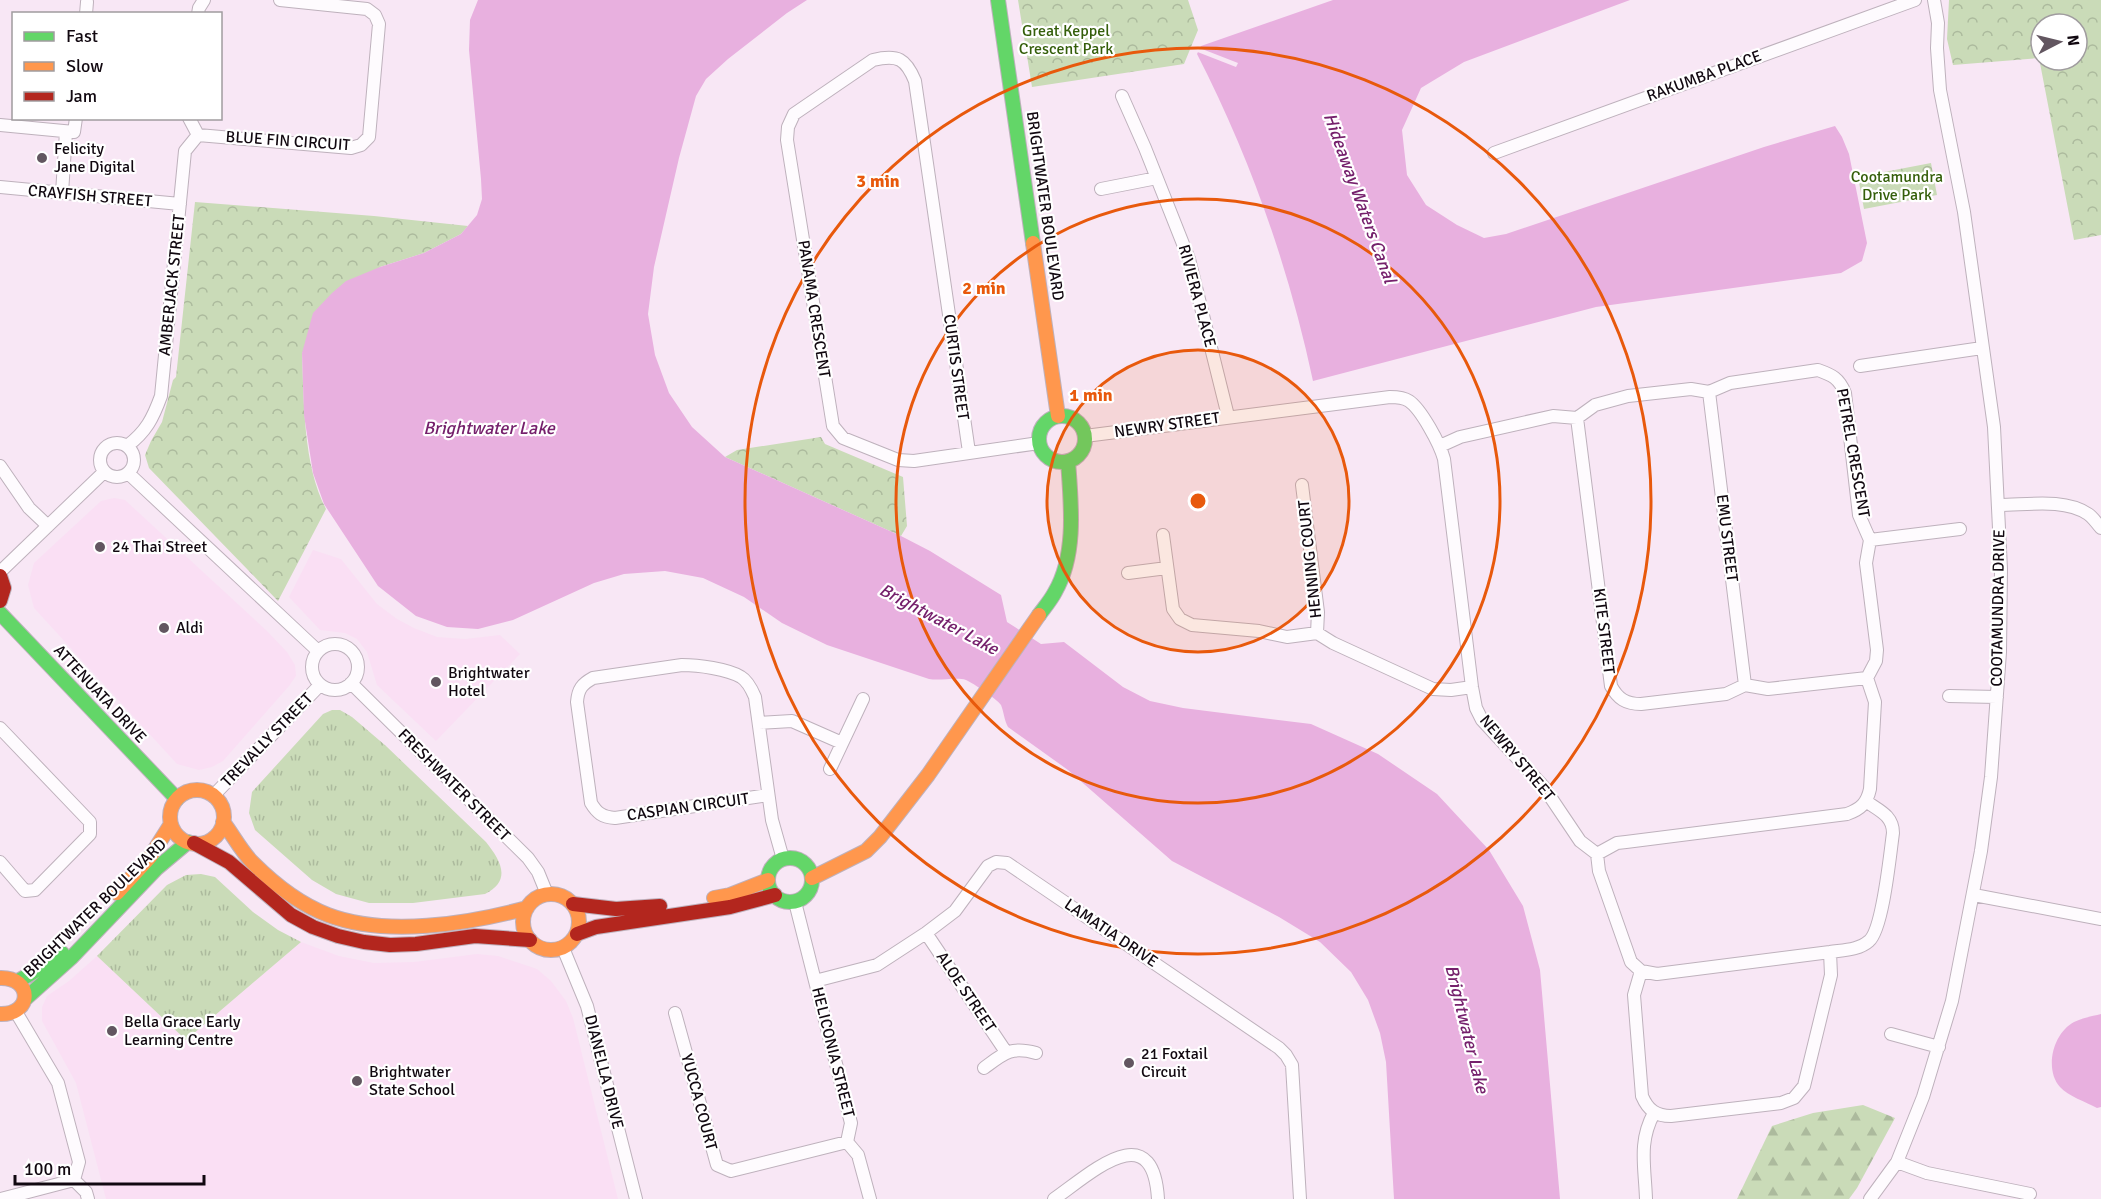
<svg xmlns="http://www.w3.org/2000/svg" width="2101" height="1199" font-family="Signika,sans-serif">
<defs>
<pattern id="grass-tufts" width="24" height="20" patternUnits="userSpaceOnUse" patternTransform="scale(1.5)"><rect width="24" height="20" fill="#cadbb8"/><path d="M3 7l-1-3M5 7V3M7 7l1-3M15 17l-1-3M17 17v-4M19 17l1-3" fill="none" stroke="#acba9d"/></pattern>
<pattern id="forest-firs" width="22" height="20" patternUnits="userSpaceOnUse" patternTransform="scale(1.5)"><rect width="22" height="20" fill="#cadbb8"/><path d="M5 1l3.5 6h-7zM16 11l3.5 6h-7z" fill="#acba9d"/></pattern>
<pattern id="park-crowns" width="20" height="18" patternUnits="userSpaceOnUse" patternTransform="scale(1.5)"><rect width="20" height="18" fill="#cadbb8"/><path d="M2 6a3 3 0 1 1 6 0M12 15a3 3 0 1 1 6 0" fill="none" stroke="#acba9d"/></pattern>
</defs>
<rect width="100%" height="100%" fill="#f8e7f5"/>
<path fill="#fadff4" d="M114,498L125,500L267,631L287,652L295,665L296,676L289,686L223,761L212,767L199,770L177,764L34,608L28,585L34,563L101,501Z
M313,550L341,559L377,604L397,619L414,628L437,637L465,639L500,635L520,654L436,741L377,685L367,652L357,639L345,633L320,630L289,597Z
M301,942L339,956L374,963L414,962L477,954L498,956L537,969L551,981L566,1001L573,1018L618,1199H106L76,1083L42,1021V1007L47,996L69,981L97,956L186,1040Z"/>
<path fill="url(#grass-tufts)" d="M332,710H340L352,717L386,746L486,842C501,861 512,880 485,894L413,903H369L336,894L312,880L255,830L249,813L252,792L323,714Z
M201,874L215,877L253,912L278,930L301,942L186,1040L97,956L167,885L186,875Z"/>
<path fill="url(#forest-firs)" d="M1863,1105L1895,1118L1857,1188L1849,1199H1737L1772,1126L1813,1113Z"/>
<path fill="url(#park-crowns)" fill-rule="evenodd" d="M1018,0H1188L1198,30L1184,64L1032,87Z
M1949,0H2101V235L2074,240L2039,58L1953,65L1947,39ZM2041,24H2077V60H2041Z
M1931,163L1937,195L1864,209L1858,177Z
M195,202L374,216L468,226L461,234L424,253L380,267L302,353C304,402 303,465 326,509L278,601L149,468L145,455L151,441L162,422L173,380L176,377Z
M821,437L825,444L903,477L907,526L901,536L725,457L737,450Z"/>
<path fill="#e8b0df" d="M478,0H807L787,13L728,59L706,79L696,96L679,158L654,267L648,314L655,355L669,393L692,427L725,457L901,536L930,551L1001,595L1007,622L1041,644L1064,642L1123,687L1150,701L1183,708L1311,724L1378,754L1437,794L1489,850L1523,906L1540,970L1560,1199H1394L1386,1062L1380,1033L1368,1000L1351,972L1320,942L1279,917L1172,861L1068,770L1008,727C1004,720 1004,712 1001,705C997,699 973,683 966,680C957,677 940,681 929,679L827,645L782,623L744,597L703,578L665,571L624,574L594,583L513,620L478,629L447,627L416,616L378,586L324,504L313,473L304,415L302,353L313,313L332,293L346,281L380,267L424,253L461,234L477,215L482,199L481,179L469,50L470,20Z
M1333,0H1630L1464,62L1421,88L1402,130L1407,175L1426,205L1457,225L1484,238L1506,234L1764,147L1835,126L1842,137L1849,154L1867,243L1862,261L1841,273L1596,307L1313,381C1289,268 1250,157 1197,54L1201,46Z
M2101,1014V1107L2097,1108C2086,1102 2068,1096 2060,1087C2044,1069 2053,1033 2074,1022C2082,1018 2093,1016 2101,1014Z"/>
<path fill="#f8e7f5" d="M1197,47L1238,63L1236,67L1195,51Z"/>
<g fill="none" stroke-linecap="round" stroke-linejoin="round">
<defs>
<path id="street" d="M86,14L87,2
M198,14L199,8L204,0
M1122,96L1145,148L1189,259L1228,416
M0,125L74,132L76,118
M198,135L351,148L361,145L369,137L379,24L375,15L367,9L280,0
M1494,153L1915,0
M0,187L180,204
M1101,189L1157,178
M62,193L66,132
M1860,366L1982,348
M1709,392L1745,685
M1577,418L1611,686C1618,699 1626,704 1641,704L1726,694L1745,685L1768,689L1867,678
M1085,436L1390,397C1396,397 1403,397 1409,401C1421,409 1440,444 1444,459L1472,687L1476,708L1482,720L1543,786L1580,841L1597,854L1599,871L1631,962L1641,971L1657,974L1830,952C1843,950 1859,950 1869,941C1883,929 1890,854 1893,833C1893,816 1880,811 1867,802
M100 460a17 17 0 1 1 34 0a17 17 0 1 1-34 0Z
M127,446C146,432 153,418 161,396L185,151L198,135L189,118
M1440,446L1460,437L1553,416L1577,418L1595,405L1628,396L1691,389L1709,392L1730,383L1818,370C1832,375 1839,378 1845,393L1859,515L1870,540L1866,563L1877,650L1876,661L1867,678L1875,702L1870,789C1867,803 1861,809 1847,814L1626,842L1617,843L1597,854
M969,452L915,81C906,59 898,54 873,60L794,114L788,127L787,140L833,426L843,438L898,460L914,461L1039,443
M0,466L29,508L48,526
M128,473L318,651
M1302,485L1318,612L1317,633
M1999,505C2027,505 2064,498 2088,514C2093,517 2097,524 2101,528
M1163,535L1173,609L1180,619L1192,625L1259,631L1287,637L1317,633L1333,643L1433,689L1451,690L1472,687
M1870,540L1960,529
M0,572L104,472
M1128,573L1167,568
M312 667a23 23 0 1 1 46 0a23 23 0 1 1-46 0Z
M351,683L528,858L538,872L547,894
M1949,696L1997,697
M759,723L792,721L842,743
M0,728L90,822V834L35,890L25,891L0,862
M830,769L863,699
M768,795L615,818C602,817 597,813 591,803L577,702C578,689 582,684 593,678L682,665C698,665 728,669 741,677C748,681 752,690 755,697L772,820L783,859
M213,796L320,685
M1974,895L2101,919
M795,902L851,1123L847,1142L858,1155L870,1199
M926,933L1006,1052
M563,948L587,1006L636,1199
M1641,971L1634,995L1642,1096C1648,1110 1656,1116 1671,1116L1781,1103L1794,1098L1804,1086L1831,975L1830,952
M815,981L877,965L926,933L955,911L988,866L996,862L1007,863L1279,1048L1286,1055L1292,1065L1300,1199
M16,1012L58,1083L79,1162L74,1180L86,1192L88,1199
M675,1013L717,1165L731,1171L847,1142
M1891,1034L1939,1047
M984,1068C1004,1053 1011,1046 1036,1053
M1897,1162L1927,1173L2030,1194
M1,1199L74,1180
M1054,1199C1090,1174 1153,1114 1158,1199
M1646,1199C1645,1167 1638,1142 1654,1113
M1870,1199L1897,1162L1923,1097L1952,1001L1981,851L1991,777L2000,652L2001,569L1994,427L1964,212L1940,90L1937,48L1938,23L1934,0"/>
<path id="fast" d="M998,0L1033,243
M1039 439a23 23 0 1 1 46 0a23 23 0 1 1-46 0Z
M0,613L177,799
M1039,615C1044,608 1051,600 1055,592C1077,554 1071,503 1068,461
M768 880a22 22 0 1 1 44 0a22 22 0 1 1-44 0Z
M18,981L51,962L62,953
M25,999L72,957L157,868L188,842"/>
<path id="slow" d="M1033,243L1058,416
M170 817a27 27 0 1 1 54 0a27 27 0 1 1-54 0Z
M223,822C233,835 241,851 253,863C274,884 299,904 328,915C386,937 468,924 527,908
M812,878L866,851L880,837L928,775L1039,615
M117,893L150,857L171,824
M523 922a28 28 0 1 1 56 0a28 28 0 1 1-56 0Z
M714,898L730,895L768,880
M0,978C33,977 33,1015 0,1014"/>
<path id="jam" d="M0,576L4,588L0,601
M194,843L229,862L291,915L313,927L338,936L364,942L390,945L416,944L475,936L530,940
M573,904L616,909L660,906
M577,934L596,927L730,907L775,895"/>
</defs>
<use href="#street" stroke="#beb1bc" stroke-width="14"/>
<use href="#fast" stroke="#beb1bc" stroke-width="16"/>
<use href="#slow" stroke="#beb1bc" stroke-width="16"/>
<use href="#jam" stroke="#beb1bc" stroke-width="16"/>
<use href="#street" stroke="#fefbfe" stroke-width="12"/>
<use href="#fast" stroke="#63d668" stroke-width="14"/>
<use href="#slow" stroke="#ff974d" stroke-width="14"/>
<use href="#jam" stroke="#b3261e" stroke-width="14"/>
</g>
<circle cx="1198" cy="501" r="151" fill="#e8590c" fill-opacity=".12"/>
<g fill="none" stroke="#e8590c" stroke-width="3">
<circle cx="1198" cy="501" r="151"/>
<circle cx="1198" cy="501" r="302"/>
<circle cx="1198" cy="501" r="453"/>
</g>
<g fill="#625660" stroke="#fff" stroke-width="2">
<circle cx="42" cy="158" r="6"/>
<circle cx="100" cy="547" r="6"/>
<circle cx="164" cy="628" r="6"/>
<circle cx="436" cy="682" r="6"/>
<circle cx="112" cy="1031" r="6"/>
<circle cx="1129" cy="1063" r="6"/>
<circle cx="357" cy="1081" r="6"/>
</g>
<g text-anchor="middle" dominant-baseline="central" stroke-width="4.5" stroke-linejoin="round" paint-order="stroke">
<g font-size="16" fill="#345e0a" stroke="#fff">
<text x="1066" y="31">Great Keppel<tspan x="1066" dy="18">Crescent Park</tspan></text>
<text x="1897" y="177">Cootamundra<tspan x="1897" dy="18">Drive Park</tspan></text>
</g>
<g font-size="16" fill="#110810" stroke="#fff">
<text transform="translate(1704 76) rotate(-20)">RAKUMBA PLACE</text>
<text transform="translate(288 141) rotate(4)">BLUE FIN CIRCUIT</text>
<text transform="translate(90 196) rotate(5)">CRAYFISH STREET</text>
<text transform="translate(1045 206) rotate(82)">BRIGHTWATER BOULEVARD</text>
<text transform="translate(172 285) rotate(-84)">AMBERJACK STREET</text>
<text transform="translate(1197 296) rotate(75)">RIVIERA PLACE</text>
<text transform="translate(814 309) rotate(81)">PANAMA CRESCENT</text>
<text transform="translate(956 367) rotate(82)">CURTIS STREET</text>
<text transform="translate(1167 425) rotate(-8)">NEWRY STREET</text>
<text transform="translate(1853 453) rotate(80)">PETREL CRESCENT</text>
<text transform="translate(1727 538) rotate(83)">EMU STREET</text>
<text transform="translate(1310 559) rotate(-96)">HENNING COURT</text>
<text transform="translate(1998 608) rotate(-89)">COOTAMUNDRA DRIVE</text>
<text transform="translate(1604 631) rotate(83)">KITE STREET</text>
<text transform="translate(100 694) rotate(47)">ATTENUATA DRIVE</text>
<text transform="translate(267 740) rotate(-46)">TREVALLY STREET</text>
<text transform="translate(1517 758) rotate(50)">NEWRY STREET</text>
<text transform="translate(454 785) rotate(45)">FRESHWATER STREET</text>
<text transform="translate(688 807) rotate(-8)">CASPIAN CIRCUIT</text>
<text transform="translate(95 908) rotate(-44)">BRIGHTWATER BOULEVARD</text>
<text transform="translate(1111 933) rotate(34)">LAMATIA DRIVE</text>
<text transform="translate(966 992) rotate(56)">ALOE STREET</text>
<text transform="translate(833 1052) rotate(76)">HELICONIA STREET</text>
<text transform="translate(604 1072) rotate(76)">DIANELLA DRIVE</text>
<text transform="translate(699 1102) rotate(75)">YUCCA COURT</text>
</g>
<g font-size="16" fill="#110810" stroke="#fff" text-anchor="start">
<text x="54" y="149">Felicity<tspan x="54" dy="18">Jane Digital</tspan></text>
<text x="112" y="547">24 Thai Street</text>
<text x="176" y="628">Aldi</text>
<text x="448" y="673">Brightwater<tspan x="448" dy="18">Hotel</tspan></text>
<text x="124" y="1022">Bella Grace Early<tspan x="124" dy="18">Learning Centre</tspan></text>
<text x="1141" y="1054">21 Foxtail<tspan x="1141" dy="18">Circuit</tspan></text>
<text x="369" y="1072">Brightwater<tspan x="369" dy="18">State School</tspan></text>
</g>
<g font-size="18" font-style="italic" fill="#75206c" stroke="#fff">
<text transform="translate(1360 198) rotate(70)">Hideaway Waters Canal</text>
<text x="489" y="428">Brightwater Lake</text>
<text transform="translate(939 619) rotate(28)">Brightwater Lake</text>
<text transform="translate(1467 1029) rotate(76)">Brightwater Lake</text>
</g>
</g>
<circle cx="1198" cy="501" r="9" fill="#e8590c" stroke="#fff" stroke-width="3"/>
<g font-size="18" text-anchor="middle" font-weight="bold" fill="#e8590c" stroke="#fff" stroke-width="4.5" stroke-linejoin="round" paint-order="stroke">
<text x="878" y="187">3 min</text>
<text x="984" y="294">2 min</text>
<text x="1091" y="401">1 min</text>
</g>
<rect x="12" y="12" width="210" height="108" fill="#ffffff" stroke="#a09c9f" stroke-width="1.5"/>
<rect x="24" y="32" width="30" height="9" fill="#63d668" stroke="#a09c9f" stroke-width="1.5"/>
<text x="66" y="42" font-size="18" fill="#110810">Fast</text>
<rect x="24" y="62" width="30" height="9" fill="#ff974d" stroke="#a09c9f" stroke-width="1.5"/>
<text x="66" y="72" font-size="18" fill="#110810">Slow</text>
<rect x="24" y="92" width="30" height="9" fill="#b3261e" stroke="#a09c9f" stroke-width="1.5"/>
<text x="66" y="102" font-size="18" fill="#110810">Jam</text>
<g transform="translate(2059 42) rotate(83)"><circle r="28" fill="#ffffff" stroke="#a09c9f" stroke-width="1.5"/>
<path d="M0-4.5L10 22L0 15L-10 22Z" fill="#625660"/>
<text y="-9" font-size="16" font-weight="bold" text-anchor="middle" fill="#110810">N</text>
</g>
<path d="M15 1175v9h189v-9" fill="none" stroke="#110810" stroke-width="3"/>
<text x="24" y="1175" font-size="18" fill="#110810" stroke="#ffffff" stroke-width="4.5" paint-order="stroke">100 m</text>
</svg>
